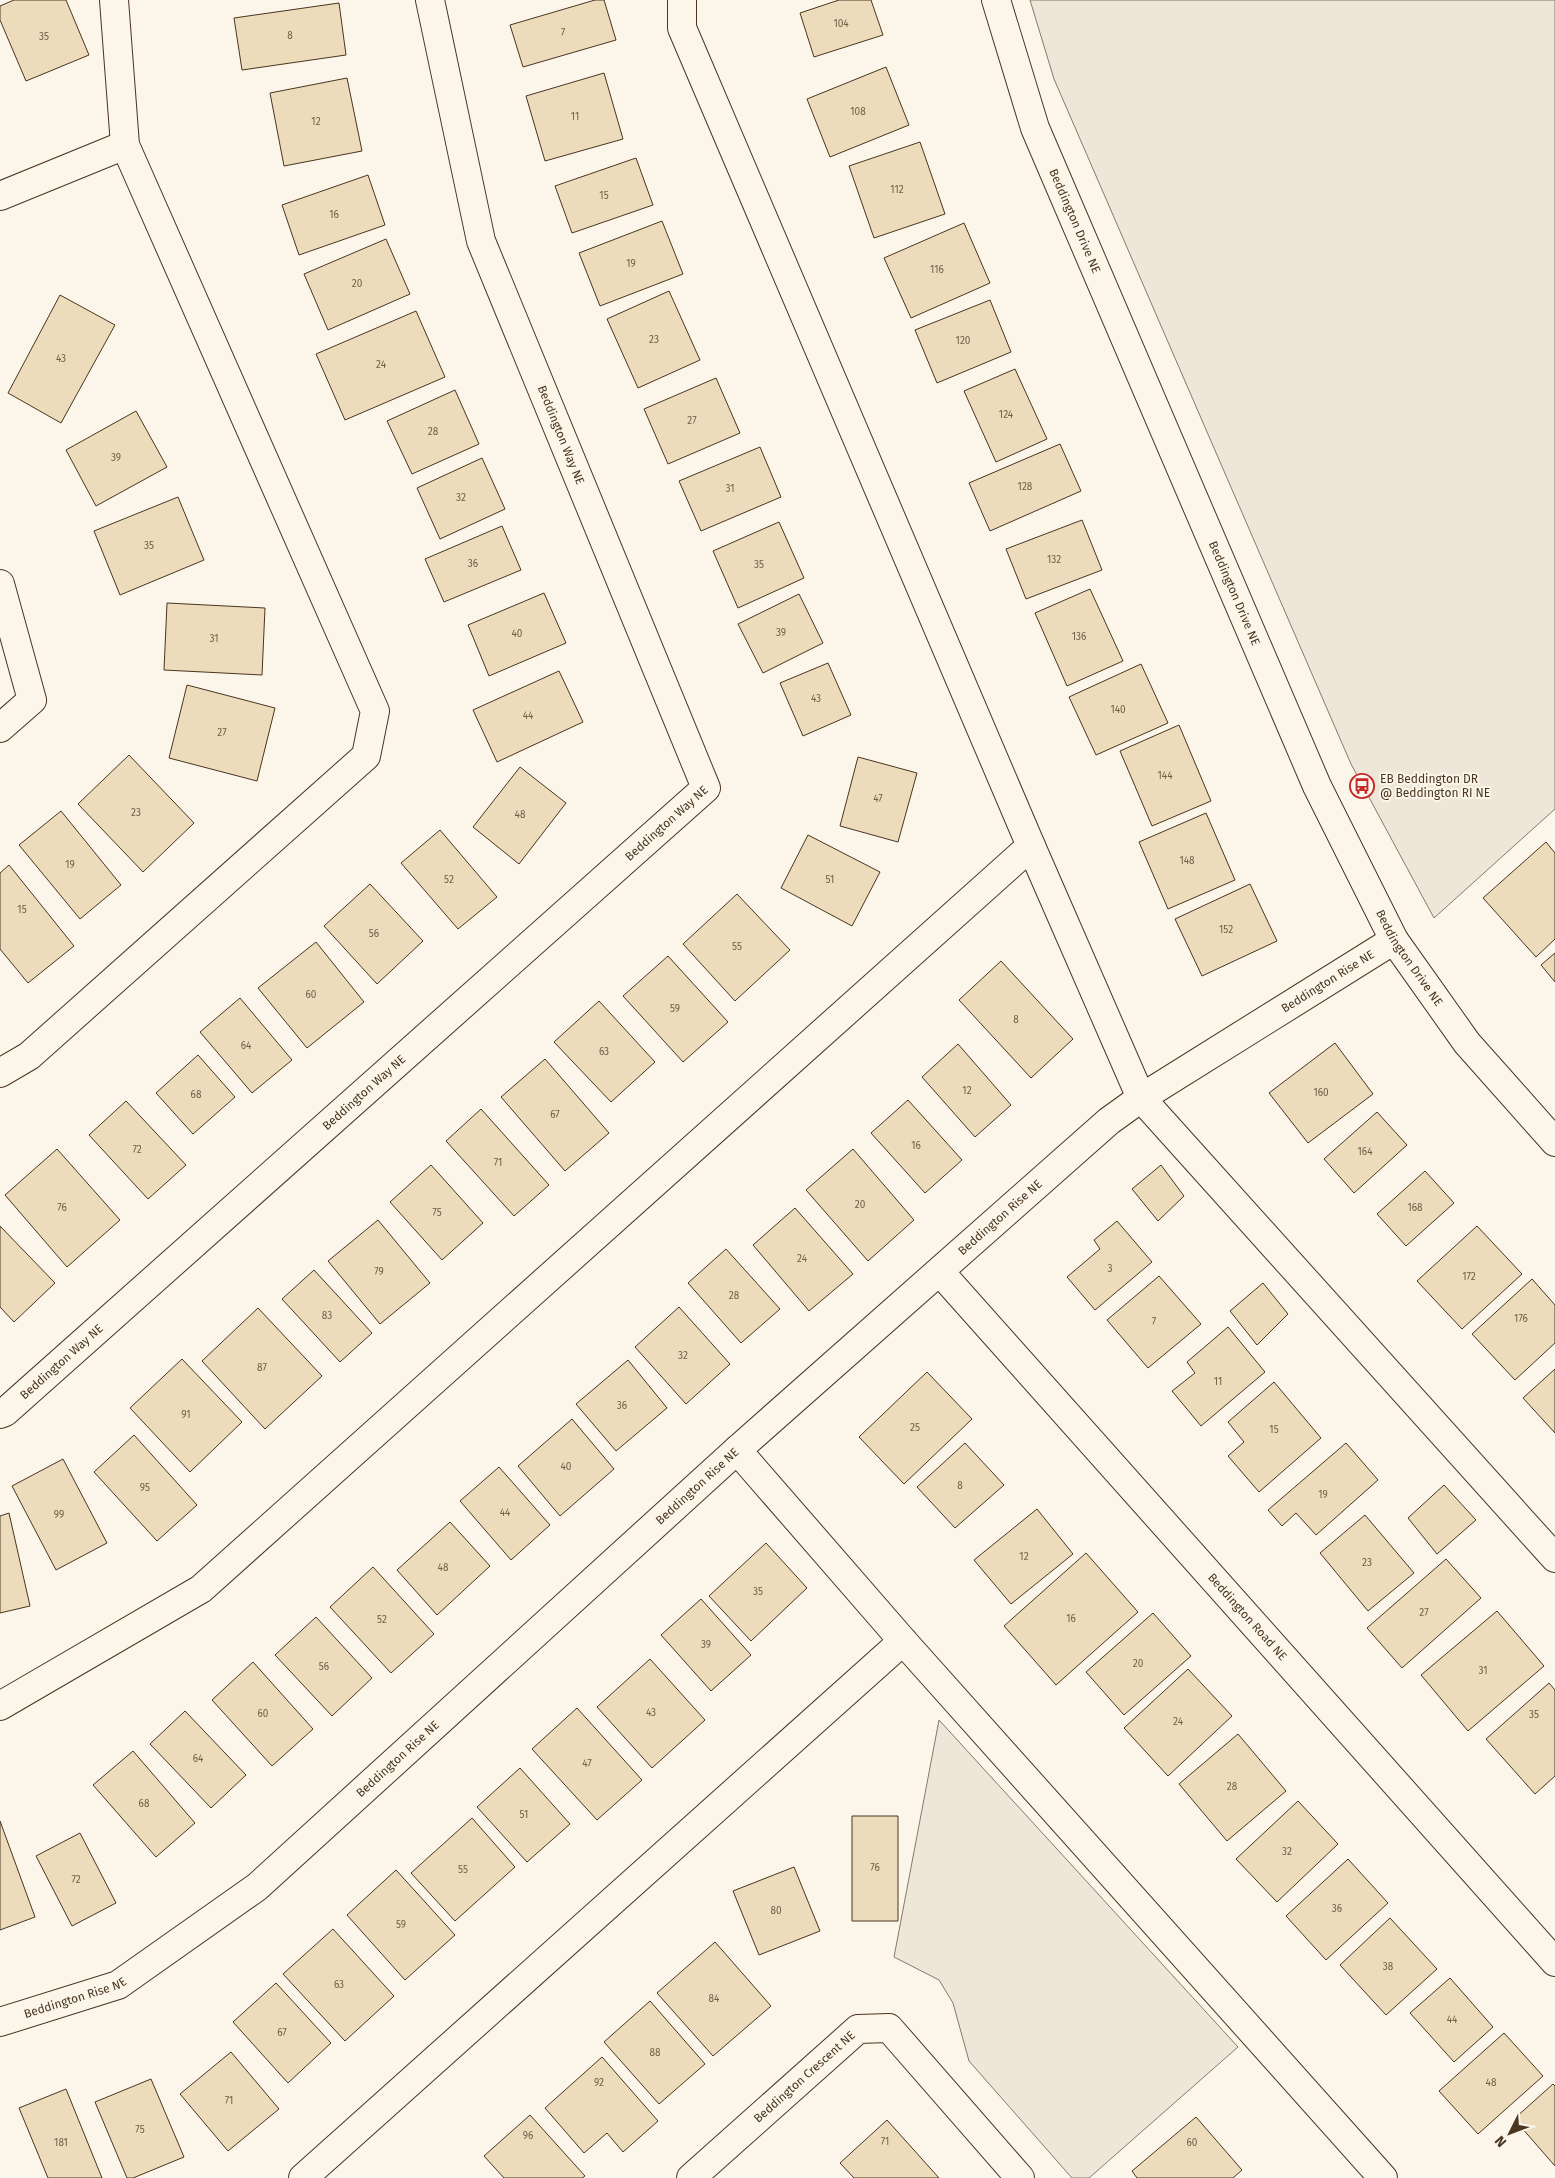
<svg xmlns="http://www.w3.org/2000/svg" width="1555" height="2178" font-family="'Fira Sans',sans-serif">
<rect width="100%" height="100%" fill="#fbf6e9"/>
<path fill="#ede6d9" stroke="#887966" d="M1030,0H1555V809L1434,918L1351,764L1054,79Z
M939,1720L1238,2047L1089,2178H1072L969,2061L953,2003L939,1980L894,1957Z"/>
<path fill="#ecdcbc" stroke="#4a3520" d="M14,0H66L89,55L26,81L0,20V6Z
M595,0H604L616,40L523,67L510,25Z
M839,0H871L883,35L814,57L800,13Z
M339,3L346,55L242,70L234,18Z
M886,67L909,125L830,157L807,99Z
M604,73L623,139L545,161L526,96Z
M347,78L362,151L284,166L270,93Z
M920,142L945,214L874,238L849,166Z
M636,158L653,205L572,233L555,186Z
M368,175L385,225L299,255L282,205Z
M662,221L683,274L600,306L579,253Z
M964,223L990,283L911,318L884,258Z
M386,239L410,294L328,330L304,274Z
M669,291L700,360L638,388L607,319Z
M60,295L115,325L61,423L8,393Z
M990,300L1011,352L937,383L915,330Z
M416,311L445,377L345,420L316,354Z
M1015,369L1047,439L996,462L964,391Z
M716,378L740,433L668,464L644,409Z
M455,390L479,444L412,474L387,421Z
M136,411L167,467L96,506L66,450Z
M1060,444L1081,491L990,531L969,483Z
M760,447L781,497L701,531L679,481Z
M482,458L505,509L440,539L417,488Z
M178,497L204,560L120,595L94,531Z
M1082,520L1102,570L1026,599L1006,549Z
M779,522L804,578L738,608L713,551Z
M502,526L521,570L444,602L425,559Z
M1090,589L1123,661L1067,686L1035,613Z
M544,593L566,643L489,676L468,625Z
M799,594L823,643L763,673L738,624Z
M167,603L265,608L262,675L164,670Z
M828,663L851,715L803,736L780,683Z
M1141,664L1168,723L1096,755L1069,697Z
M559,671L583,722L497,762L473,710Z
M187,685L275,708L257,781L169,758Z
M1179,725L1211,801L1152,826L1120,751Z
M129,755L194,823L143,872L78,804Z
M858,757L917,773L898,842L840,826Z
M520,767L566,803L519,864L473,827Z
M61,811L121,885L80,919L19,845Z
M1206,813L1235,880L1168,909L1139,842Z
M440,830L497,897L458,929L401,863Z
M808,835L880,872L852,926L781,888Z
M1546,842L1555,853V939L1536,957L1483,898Z
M9,865L74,946L28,983L0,949V873Z
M370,884L423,941L377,984L324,926Z
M1250,884L1277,941L1202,976L1175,919Z
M737,894L790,950L735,1001L683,944Z
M316,942L364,1002L307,1048L258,988Z
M1555,953V982L1541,965Z
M668,956L728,1022L683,1062L623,996Z
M1001,961L1073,1039L1031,1078L959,1000Z
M240,998L292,1060L252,1093L200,1032Z
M599,1001L655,1062L611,1102L554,1042Z
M1335,1043L1373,1094L1308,1143L1269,1093Z
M958,1044L1011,1105L975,1137L922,1077Z
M198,1055L235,1097L193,1134L156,1093Z
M545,1059L609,1133L565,1171L501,1097Z
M908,1100L962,1160L925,1193L871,1133Z
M126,1101L186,1165L148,1199L89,1135Z
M481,1109L549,1185L514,1216L446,1141Z
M1377,1112L1407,1145L1354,1193L1324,1159Z
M57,1149L120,1220L67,1267L5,1195Z
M853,1149L914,1220L868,1261L806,1190Z
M431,1165L483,1223L442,1260L390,1202Z
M1161,1165L1184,1196L1158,1221L1132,1189Z
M1425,1171L1454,1203L1406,1246L1377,1214Z
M795,1208L853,1274L809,1311L753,1245Z
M378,1220L430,1283L380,1324L328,1261Z
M1117,1221L1152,1262L1095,1310L1067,1277L1100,1249L1094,1240Z
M0,1226L55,1283L14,1322L0,1307Z
M1477,1226L1522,1274L1462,1329L1417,1281Z
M726,1249L780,1309L741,1343L688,1283Z
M314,1270L372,1333L340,1362L282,1299Z
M1159,1276L1201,1324L1148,1368L1107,1320Z
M1532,1279L1555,1305V1343L1515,1380L1472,1334Z
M1263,1283L1288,1314L1257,1345L1230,1311Z
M679,1307L730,1364L686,1404L635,1347Z
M258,1308L322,1376L265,1429L202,1361Z
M1228,1327L1265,1372L1201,1426L1172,1391L1195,1373L1187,1362Z
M182,1359L242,1422L190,1472L130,1408Z
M628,1360L667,1408L616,1451L576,1404Z
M1555,1369V1433L1523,1398Z
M927,1372L972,1419L904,1484L859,1437Z
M1274,1382L1321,1438L1259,1492L1228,1456L1244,1442L1228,1422Z
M572,1419L614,1469L560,1516L518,1466Z
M134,1435L197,1505L157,1541L94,1472Z
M965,1443L1004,1485L955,1528L917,1487Z
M1346,1443L1378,1480L1316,1535L1296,1513L1282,1526L1268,1510Z
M63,1459L107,1543L56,1570L12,1486Z
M499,1467L550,1525L511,1560L460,1501Z
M1444,1485L1476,1520L1437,1554L1408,1518Z
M1037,1509L1073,1554L1011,1604L974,1560Z
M9,1513L30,1606L0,1613V1516Z
M1365,1515L1414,1573L1368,1611L1320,1553Z
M450,1522L490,1566L437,1615L397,1570Z
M766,1543L807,1588L751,1641L709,1596Z
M1086,1553L1138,1612L1056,1685L1004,1626Z
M1446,1559L1481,1598L1402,1668L1367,1628Z
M373,1567L434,1634L391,1673L330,1607Z
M701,1599L751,1655L711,1691L661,1635Z
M1497,1611L1544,1666L1468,1731L1421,1675Z
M1153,1613L1191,1656L1124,1715L1086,1672Z
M316,1617L372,1678L332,1716L275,1655Z
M650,1659L705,1720L652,1768L597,1707Z
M253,1662L313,1729L272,1766L212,1700Z
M1188,1669L1232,1716L1168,1776L1124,1728Z
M1549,1683L1555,1690V1776L1535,1794L1486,1739Z
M577,1708L642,1780L597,1820L532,1749Z
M185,1711L246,1775L211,1808L150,1744Z
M1238,1734L1286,1791L1227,1841L1179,1784Z
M133,1751L195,1823L156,1857L93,1785Z
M520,1768L570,1824L527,1862L477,1807Z
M1298,1801L1338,1844L1277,1902L1236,1859Z
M852,1816H898V1921H852Z
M472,1818L515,1867L455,1921L411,1873Z
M0,1821L35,1917L0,1930Z
M80,1833L116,1903L72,1926L36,1856Z
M1348,1859L1388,1903L1326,1960L1286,1916Z
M794,1867L820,1931L759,1955L733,1891Z
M396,1870L455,1935L405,1980L347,1915Z
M1390,1918L1437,1969L1386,2015L1340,1965Z
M333,1929L394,1996L345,2041L283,1974Z
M715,1942L771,2006L713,2056L657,1993Z
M1450,1978L1493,2027L1454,2062L1410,2013Z
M276,1983L331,2043L288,2083L233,2022Z
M650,2001L705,2064L659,2104L604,2042Z
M1504,2033L1543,2076L1478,2134L1439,2091Z
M231,2052L279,2109L228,2151L180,2094Z
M602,2057L658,2121L623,2152L607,2133L584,2153L545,2108Z
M151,2079L184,2157L133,2178H127L95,2102Z
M1553,2084L1555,2086V2166L1514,2119Z
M66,2089L102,2178H48L19,2108Z
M530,2115L585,2176L582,2178H504L484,2156Z
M1196,2117L1242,2170L1233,2178H1137L1132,2171Z
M887,2120L939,2178H854L840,2163Z"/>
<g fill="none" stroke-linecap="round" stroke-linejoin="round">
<defs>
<g id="minor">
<path d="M682,0V28L1031,846L1141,1098L1555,1558"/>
<path id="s1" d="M996,0L1035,128L1317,786L1394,940L1467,1043L1555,1142"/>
<path d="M0,196L125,145"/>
<path d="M0,584L32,700L0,728"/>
<path d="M0,1073L29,1056L366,756L375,711L125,145L114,0"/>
<path id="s2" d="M940,1272L1555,1962"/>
<path id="s3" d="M0,1414L5,1412L706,788L481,241L430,0"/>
<path d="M737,1450L903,1641L1383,2178"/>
<path d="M0,1706L201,1589L1031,846"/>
<path id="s4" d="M0,2022L118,1985L257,1887L737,1450L1109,1121L1141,1098L1394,940"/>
<path d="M303,2178L903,1641"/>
<path id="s5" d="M691,2178L858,2029L889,2028L1020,2178"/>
</g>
</defs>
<use href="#minor" stroke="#4a3520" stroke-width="30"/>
<use href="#minor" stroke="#fbf6e9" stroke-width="28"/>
</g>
<defs>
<symbol id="bus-ring" viewBox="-11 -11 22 22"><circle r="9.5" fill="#fbf6e9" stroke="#c62828" stroke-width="1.5"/><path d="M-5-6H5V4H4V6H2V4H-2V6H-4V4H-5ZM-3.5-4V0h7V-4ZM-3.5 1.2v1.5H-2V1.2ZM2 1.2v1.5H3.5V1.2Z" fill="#c62828"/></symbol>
</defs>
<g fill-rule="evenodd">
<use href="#bus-ring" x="1348" y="772" width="28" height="28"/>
</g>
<g text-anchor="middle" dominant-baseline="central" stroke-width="4" stroke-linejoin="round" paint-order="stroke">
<g font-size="10" fill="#725f47">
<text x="841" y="24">104</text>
<text x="563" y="33">7</text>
<text x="290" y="36">8</text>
<text x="44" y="37">35</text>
<text x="858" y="112">108</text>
<text x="575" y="117">11</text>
<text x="316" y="122">12</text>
<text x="897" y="190">112</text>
<text x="604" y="196">15</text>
<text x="334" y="215">16</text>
<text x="631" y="264">19</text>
<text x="937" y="270">116</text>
<text x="357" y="284">20</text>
<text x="654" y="340">23</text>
<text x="963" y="341">120</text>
<text x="61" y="359">43</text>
<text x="381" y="365">24</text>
<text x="1006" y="415">124</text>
<text x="692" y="421">27</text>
<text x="433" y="432">28</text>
<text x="116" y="458">39</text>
<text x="1025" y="487">128</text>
<text x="730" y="489">31</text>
<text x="461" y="498">32</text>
<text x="149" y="546">35</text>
<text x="1054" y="560">132</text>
<text x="473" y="564">36</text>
<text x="759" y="565">35</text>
<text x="781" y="633">39</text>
<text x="517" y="634">40</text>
<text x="1079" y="637">136</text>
<text x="214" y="639">31</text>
<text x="816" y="699">43</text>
<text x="1118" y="710">140</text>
<text x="528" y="716">44</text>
<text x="222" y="733">27</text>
<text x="1165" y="776">144</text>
<text x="878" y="799">47</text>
<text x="136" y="813">23</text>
<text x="520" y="815">48</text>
<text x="1187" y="861">148</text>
<text x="70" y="865">19</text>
<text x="449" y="880">52</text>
<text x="830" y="880">51</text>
<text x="22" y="910">15</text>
<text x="1226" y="930">152</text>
<text x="374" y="934">56</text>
<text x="737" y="947">55</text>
<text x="311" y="995">60</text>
<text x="675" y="1009">59</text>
<text x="1016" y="1020">8</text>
<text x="246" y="1046">64</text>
<text x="604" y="1052">63</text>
<text x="967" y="1091">12</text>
<text x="1321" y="1093">160</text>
<text x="196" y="1095">68</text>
<text x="555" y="1115">67</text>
<text x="916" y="1146">16</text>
<text x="137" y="1150">72</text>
<text x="1365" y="1152">164</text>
<text x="498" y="1163">71</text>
<text x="860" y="1205">20</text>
<text x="62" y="1208">76</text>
<text x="1415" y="1208">168</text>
<text x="437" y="1213">75</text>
<text x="802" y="1259">24</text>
<text x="1110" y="1269">3</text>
<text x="379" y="1272">79</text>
<text x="1469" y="1277">172</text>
<text x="734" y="1296">28</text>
<text x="327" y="1316">83</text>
<text x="1521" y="1319">176</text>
<text x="1154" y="1322">7</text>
<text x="683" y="1356">32</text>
<text x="262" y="1368">87</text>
<text x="1218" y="1382">11</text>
<text x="622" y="1406">36</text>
<text x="186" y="1415">91</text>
<text x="915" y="1428">25</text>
<text x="1274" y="1430">15</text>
<text x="566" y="1467">40</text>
<text x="960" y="1486">8</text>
<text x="145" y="1488">95</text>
<text x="1323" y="1495">19</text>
<text x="505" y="1513">44</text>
<text x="59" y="1515">99</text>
<text x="1024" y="1557">12</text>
<text x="1367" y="1563">23</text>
<text x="443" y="1568">48</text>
<text x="758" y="1592">35</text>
<text x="1424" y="1613">27</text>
<text x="1071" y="1619">16</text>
<text x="382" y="1620">52</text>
<text x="706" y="1645">39</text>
<text x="1138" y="1664">20</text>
<text x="324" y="1667">56</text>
<text x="1483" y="1671">31</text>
<text x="651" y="1713">43</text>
<text x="263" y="1714">60</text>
<text x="1534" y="1715">35</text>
<text x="1178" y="1722">24</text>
<text x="198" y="1759">64</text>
<text x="587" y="1764">47</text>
<text x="1232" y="1787">28</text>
<text x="144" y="1804">68</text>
<text x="524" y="1815">51</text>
<text x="1287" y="1852">32</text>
<text x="875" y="1868">76</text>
<text x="463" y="1870">55</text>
<text x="76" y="1880">72</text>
<text x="1337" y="1909">36</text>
<text x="776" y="1911">80</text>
<text x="401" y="1925">59</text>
<text x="1388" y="1967">38</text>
<text x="339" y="1985">63</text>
<text x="714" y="1999">84</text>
<text x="1452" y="2020">44</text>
<text x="282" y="2033">67</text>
<text x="655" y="2053">88</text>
<text x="599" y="2083">92</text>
<text x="1491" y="2083">48</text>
<text x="229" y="2101">71</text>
<text x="140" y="2130">75</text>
<text x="528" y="2136">96</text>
<text x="885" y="2142">71</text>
<text x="61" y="2143">181</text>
<text x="1192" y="2143">60</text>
</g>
<g font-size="12" fill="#4a3520" stroke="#fbf6e9">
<text stroke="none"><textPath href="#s1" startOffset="235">Beddington Drive NE</textPath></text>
<text transform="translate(561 435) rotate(68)">Beddington Way NE</text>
<text stroke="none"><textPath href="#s1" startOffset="640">Beddington Drive NE</textPath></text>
<text stroke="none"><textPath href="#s3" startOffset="891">Beddington Way NE</textPath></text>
<text stroke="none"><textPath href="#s1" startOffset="1045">Beddington Drive NE</textPath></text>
<text stroke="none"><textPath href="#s4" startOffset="1699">Beddington Rise NE</textPath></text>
<text stroke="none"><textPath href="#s3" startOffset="486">Beddington Way NE</textPath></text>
<text stroke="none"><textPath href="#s4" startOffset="1294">Beddington Rise NE</textPath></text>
<text stroke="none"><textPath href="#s3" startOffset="81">Beddington Way NE</textPath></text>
<text stroke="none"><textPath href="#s4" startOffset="889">Beddington Rise NE</textPath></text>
<text stroke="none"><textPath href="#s2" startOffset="462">Beddington Road NE</textPath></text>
<text stroke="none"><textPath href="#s4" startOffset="484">Beddington Rise NE</textPath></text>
<text stroke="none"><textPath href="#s4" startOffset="79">Beddington Rise NE</textPath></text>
<text stroke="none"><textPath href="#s5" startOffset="152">Beddington Crescent NE</textPath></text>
</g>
<g font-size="12" fill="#4a3520" stroke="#fbf6e9" text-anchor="start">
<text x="1380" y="779">EB Beddington DR<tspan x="1380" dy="14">@ Beddington RI NE</tspan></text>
</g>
</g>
<g transform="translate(1510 2133) rotate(228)" stroke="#fbf6e9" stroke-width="4" paint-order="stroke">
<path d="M0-4L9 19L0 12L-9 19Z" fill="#4a3520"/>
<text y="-8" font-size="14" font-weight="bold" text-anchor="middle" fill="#4a3520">N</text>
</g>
</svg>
